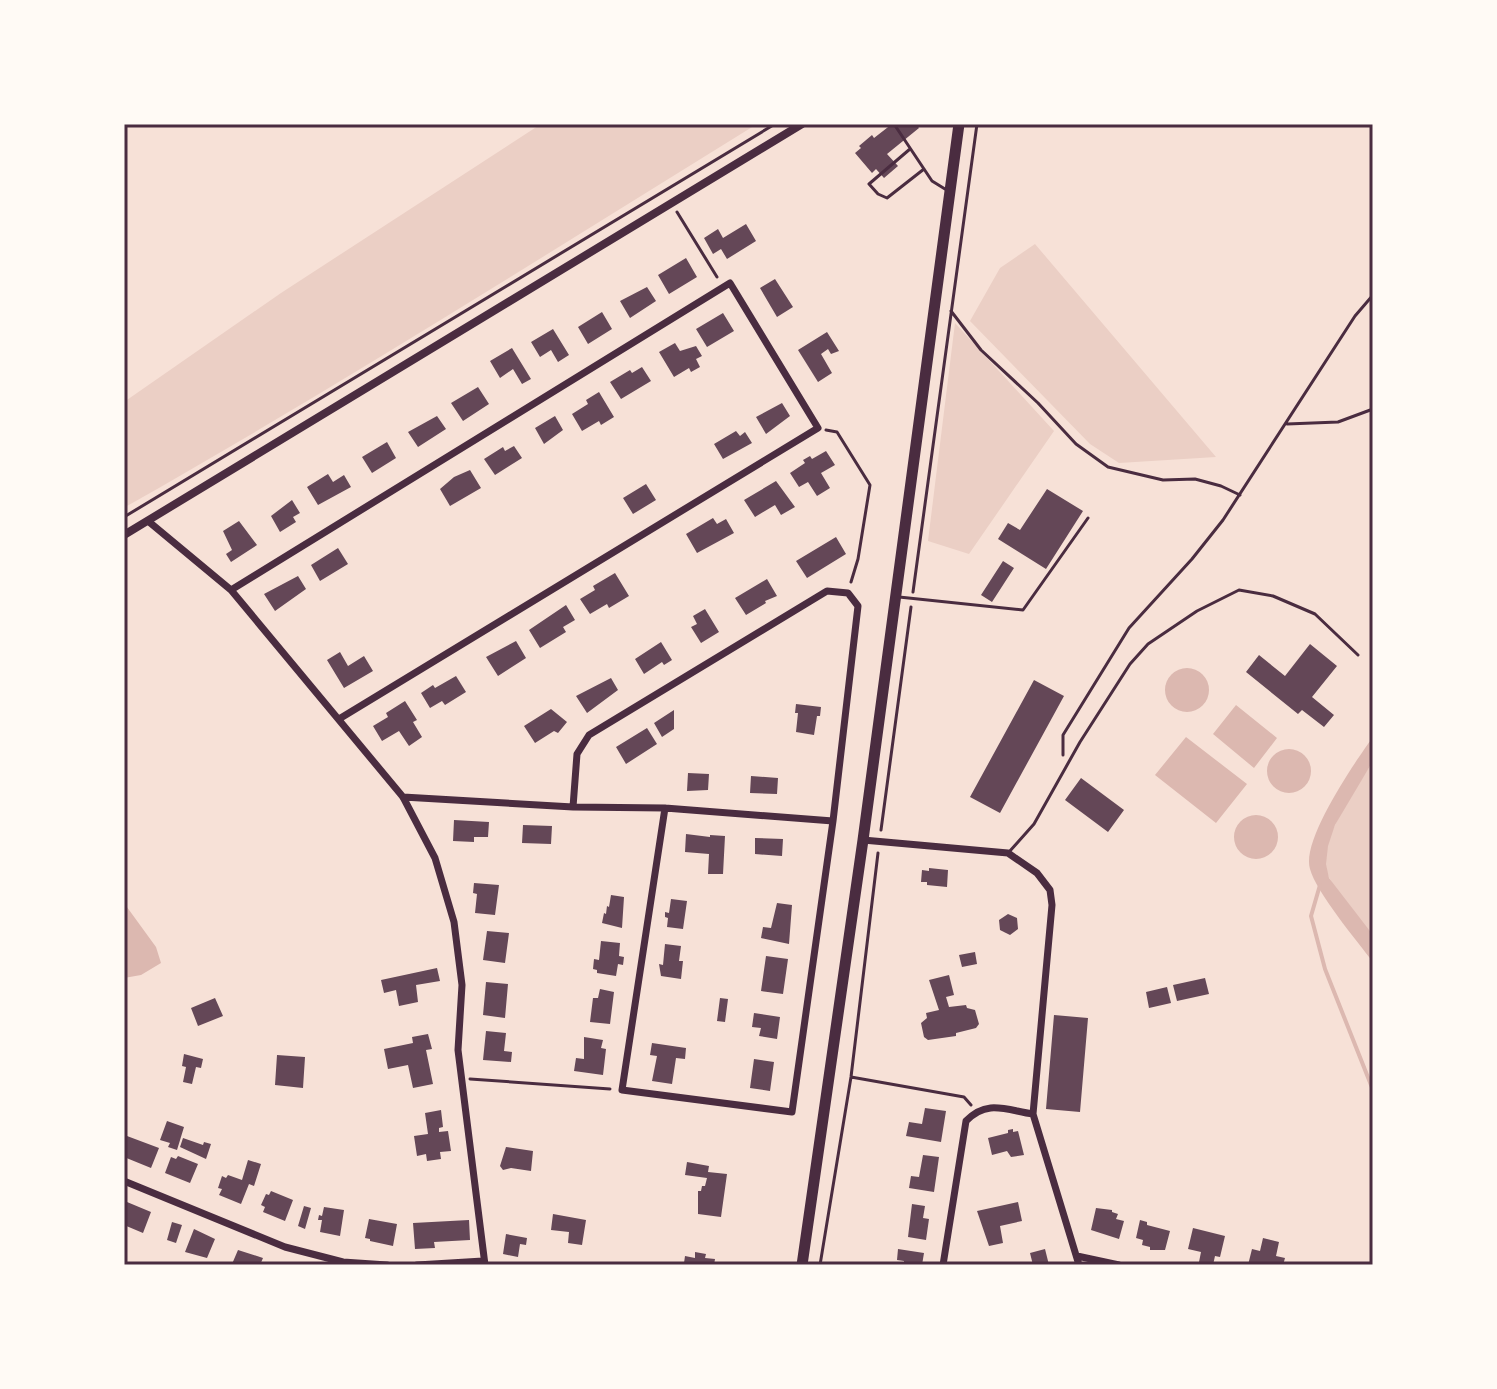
<svg xmlns="http://www.w3.org/2000/svg" width="1497" height="1389" font-family="'Varela Round',sans-serif">
<rect width="100%" height="100%" fill="#f7e1d7"/>
<path fill="#ebcfc5" d="M541,124H757C548,253 341,385 127,506L124,505V402L281,293Z
M1035,244L1216,457L1119,463L1090,444L970,321L1000,268Z
M955,323L1054,431L969,554L928,541Z
M1373,761V935C1362,921 1334,890 1328,875C1316,840 1356,790 1373,761Z"/>
<path fill="#dcb8b0" d="M1165 690a22 22 0 1 1 44 0a22 22 0 1 1-44 0Z
M1236,705L1277,738L1254,768L1213,734Z
M1186,737L1247,784L1216,823L1155,775Z
M1373,737V761L1335,825L1328,846L1326,864L1329,878L1373,935V962C1357,941 1316,892 1310,869C1301,840 1355,762 1373,737Z
M1267 771a22 22 0 1 1 44 0a22 22 0 1 1-44 0Z
M1234 837a22 22 0 1 1 44 0a22 22 0 1 1-44 0Z
M124,903L156,947L161,963L141,975L124,978Z"/>
<g fill="none" stroke-linecap="round" stroke-linejoin="round">
<path stroke="#dcb8b0" stroke-width="4" d="M1320,885L1311,916L1325,969L1373,1090"/>
</g>
<path fill="#644757" d="M892,124H916L919,128L887,154L898,166L884,178L876,169L872,173L855,153L861,148L859,146L872,135L874,138Z
M746,224L756,241L727,259L721,249L713,254L704,238L718,229L723,238Z
M686,258L697,277L669,294L658,275Z
M775,279L793,307L777,317L760,288Z
M647,287L656,301L630,318L620,301Z
M602,312L612,329L588,344L578,327Z
M723,313L734,331L707,347L696,329Z
M553,329L569,355L558,362L551,350L540,357L531,342Z
M827,332L839,351L831,354L828,349L821,354L832,373L818,382L798,350Z
M675,343L680,351L696,346L702,356L696,359L700,367L691,372L689,368L674,377L659,352Z
M512,348L531,379L522,384L513,369L500,378L490,361Z
M642,367L651,381L621,399L610,382L630,370L632,373Z
M478,387L489,404L463,421L451,403Z
M599,392L614,417L601,425L599,421L582,431L572,414L588,404L586,400Z
M782,403L790,416L766,434L756,417Z
M437,416L446,429L418,447L408,432Z
M555,416L563,430L544,444L535,428Z
M736,431L740,436L745,432L752,443L723,459L714,444Z
M387,442L396,458L372,473L362,457Z
M514,446L522,458L495,475L484,459L503,447L505,451Z
M826,451L835,465L821,473L830,488L817,496L808,482L799,487L790,473L805,463L803,460L810,456L812,459Z
M470,470L481,488L450,506L440,489L454,477Z
M328,474L333,482L344,475L351,487L318,505L307,487Z
M776,481L795,507L781,515L775,505L755,517L744,500Z
M646,484L656,500L633,514L623,498Z
M1047,489L1083,511L1046,569L998,539L1008,523L1020,530Z
M292,500L300,513L293,517L296,522L280,532L271,516Z
M713,518L717,524L726,519L734,533L697,553L686,534Z
M239,521L257,545L231,562L226,554L232,550L223,531Z
M836,537L846,554L807,578L796,561Z
M338,548L348,564L320,581L311,565Z
M1003,561L1014,568L992,602L981,595Z
M615,573L629,596L609,608L607,604L590,614L580,599L595,590L593,586Z
M298,576L306,589L275,611L264,594Z
M767,579L777,596L765,601L766,603L746,615L735,598Z
M566,605L575,620L563,627L566,632L540,648L529,630Z
M705,609L719,632L701,643L691,627L697,624L693,616Z
M516,641L526,658L498,676L486,657Z
M661,642L672,660L664,665L662,662L644,674L635,659Z
M1310,644L1337,666L1312,697L1334,715L1324,727L1302,710L1298,714L1246,672L1259,655L1285,676Z
M340,652L348,666L364,656L373,671L344,688L327,660Z
M456,676L466,692L445,705L442,701L430,708L421,693L433,685L435,688Z
M611,678L618,690L587,713L576,696Z
M1034,680L1064,696L1000,813L970,797Z
M405,701L417,720L413,722L422,737L409,746L399,731L382,741L373,726L388,717L386,713Z
M796,704L821,707L820,716H817L814,735L796,732L798,713H795Z
M551,709L567,722L558,733L554,731L535,743L524,726Z
M674,710V729L662,737L654,723Z
M647,728L657,744L626,764L616,747Z
M688,773L709,774L708,790L687,791Z
M751,776L778,778L777,794L750,793Z
M1081,778L1124,810L1108,832L1065,800Z
M454,820L489,822L488,837H474V842L453,841Z
M523,825L552,826L551,844L522,843Z
M686,834L710,837V835L725,836L723,874H708L709,854L685,852Z
M755,838L783,839L782,856L755,854Z
M929,868L948,870L947,887L927,885V882H921L922,870L929,871Z
M474,883L499,885L495,915L475,913L477,894L473,893Z
M611,895L624,897L622,928L602,923L604,913L606,914L607,906L609,907Z
M671,899L687,901L683,929L667,927L668,918L665,917V912L669,913Z
M777,903L792,905L789,944L761,938L763,927L771,928Z
M1008,914L1017,918L1018,929L1010,935L1000,930L999,920Z
M487,931L509,933L505,963L483,960Z
M601,941L620,943L619,956L624,957L623,965L618,964L616,976L597,973V970L593,969L594,959L599,960Z
M665,944L681,946L679,961H683L681,979L661,976L659,964L663,965Z
M975,952L977,964L962,967L959,955Z
M766,956L788,959L783,994L761,991Z
M437,968L440,981L416,985L418,1002L399,1006L396,990L384,993L381,980Z
M949,975L954,995L946,997L949,1007L966,1005L967,1008L975,1010L979,1024L976,1028L956,1033V1036L928,1040L924,1037L921,1023L927,1018L926,1013L939,1010L929,980Z
M1205,978L1209,994L1177,1001L1173,985Z
M486,982L508,984L505,1018L483,1015Z
M1167,987L1171,1003L1149,1008L1146,992Z
M600,989L614,992L610,1024L590,1022L593,998H598Z
M215,998L223,1016L198,1026L191,1008Z
M720,998L728,999L725,1022L717,1021Z
M754,1013L780,1017L777,1039L759,1036L761,1028L752,1027Z
M1054,1015L1088,1018L1080,1112L1046,1109Z
M486,1031L506,1033L504,1051L512,1052L511,1062L483,1060Z
M428,1034L432,1049L426,1050L433,1084L413,1088L408,1065L388,1069L384,1049L413,1043L412,1037Z
M584,1037L603,1040L601,1048L606,1049L603,1075L574,1071L576,1058L584,1059Z
M652,1043L686,1048L685,1059L676,1058L672,1084L652,1081L657,1056L650,1055Z
M184,1054L203,1059L201,1068L196,1067L192,1084L183,1082L186,1067L182,1066Z
M277,1055L305,1057L303,1088L275,1085Z
M754,1059L774,1062L770,1091L750,1088Z
M925,1108L946,1111L941,1142L906,1136L909,1122L922,1124Z
M441,1110L443,1127L439,1128V1132L448,1131L451,1151L440,1152L441,1159L427,1161L426,1154L417,1156L414,1136L428,1134L425,1113Z
M167,1121L184,1127L177,1150L168,1147L170,1143L160,1140Z
M1013,1129V1132L1018,1131L1024,1155L1011,1157L1007,1151L992,1155L988,1138L1008,1133V1130Z
M127,1136L159,1148L151,1168L124,1157Z
M183,1138L203,1145L204,1142L211,1144L206,1159L180,1147Z
M506,1147L533,1151L531,1171L511,1168L503,1170L500,1166Z
M923,1155L939,1157L934,1192L909,1188L911,1176L919,1177Z
M178,1156L198,1164L190,1183L165,1173L171,1157L176,1159Z
M248,1160L261,1164L254,1186L249,1184L241,1204L219,1195L222,1189L218,1188L222,1176L226,1178L228,1175L242,1180Z
M687,1162L709,1166L708,1172L727,1174L721,1217L698,1214V1191H701L702,1186H705L707,1178L685,1175Z
M271,1191L293,1200L285,1221L263,1212L265,1207L261,1205L266,1194L269,1195Z
M127,1202L151,1212L143,1233L124,1225V1204Z
M1018,1202L1022,1221L1000,1226L1003,1243L989,1246L977,1211Z
M912,1204L925,1206L923,1218L929,1219L926,1240L908,1237Z
M304,1206L311,1208L305,1229L298,1226Z
M324,1207L344,1210L340,1236L320,1232L322,1220H318L319,1215L322,1216Z
M1096,1208L1112,1210V1212L1118,1214L1116,1219L1124,1221L1119,1239L1091,1230Z
M553,1214L586,1220L582,1245L568,1243L569,1232L551,1230Z
M369,1219L397,1224L393,1246L370,1241V1239L365,1238Z
M469,1220L470,1240L434,1242L435,1248L415,1249L413,1223Z
M1140,1220L1147,1222V1225L1170,1231L1165,1250H1150V1247L1142,1245L1143,1240L1136,1238Z
M172,1222L182,1225L176,1243L167,1240Z
M1193,1228L1225,1236L1220,1257L1215,1256L1213,1265L1199,1262L1201,1252L1188,1249Z
M194,1229L215,1239L207,1258L185,1252Z
M506,1234L527,1238L526,1245L520,1244L518,1257L503,1254Z
M1263,1238L1279,1242L1276,1256L1285,1258L1283,1265H1248L1252,1249L1260,1251Z
M898,1249L924,1253L922,1265H904V1261L897,1260Z
M1045,1249L1049,1265H1033L1030,1253Z
M238,1250L263,1258L260,1265L232,1264Z
M695,1252L706,1254L705,1258L715,1259L714,1265L684,1263L685,1256L695,1258Z"/>
<g fill="none" stroke-linecap="round" stroke-linejoin="round">
<path stroke="#4a2c40" stroke-width="3" d="M677,212L717,277
M951,311L981,350L1038,403L1076,444L1108,467L1163,480L1195,479L1221,486L1240,495
M1287,424L1338,422L1373,409
M826,430L837,432L870,485L858,559L851,582
M124,517L775,124
M913,592L977,124
M1063,755V735L1129,628L1192,559L1223,520L1355,316L1373,295
M881,830L911,607
M851,1077L964,1097L971,1105
M470,1079L610,1089
M820,1265L851,1077L878,853"/>
<path stroke="#4a2c40" stroke-width="3" d="M894,124L932,181L945,189
M910,149L869,184L878,194L887,198L924,169
M899,597L1023,610L1088,518
M1009,852L1034,824L1080,742L1130,664L1148,644L1197,611L1239,590L1273,596L1315,614L1358,655"/>
<path stroke="#4a2c40" stroke-width="7" d="M148,521L231,590L403,797L435,858L454,922L462,985L458,1050L485,1265
M231,590L730,283L818,428L339,719
M403,797L573,807L665,808L833,821
M573,807L577,754L589,735L827,591L848,593L858,606L833,821L792,1112L622,1090L665,808
M863,840L1008,853L1037,873L1050,890L1052,905L1033,1114L1079,1265
M124,1181L285,1247L343,1262L387,1265
M1077,1256L1119,1265
M417,1265L483,1261
M943,1265L966,1121C987,1099 1006,1110 1033,1114"/>
<path stroke="#4a2c40" stroke-width="8" d="M124,535L802,124"/>
<path stroke="#4a2c40" stroke-width="11" d="M802,1265L863,840L959,124"/>
</g>
<rect width="1497" height="1389" fill="none" stroke="#fffaf5" stroke-width="252"/>
<rect x="126" y="126" width="1245" height="1137" fill="none" stroke="#4a2c40" stroke-width="3"/>
</svg>
